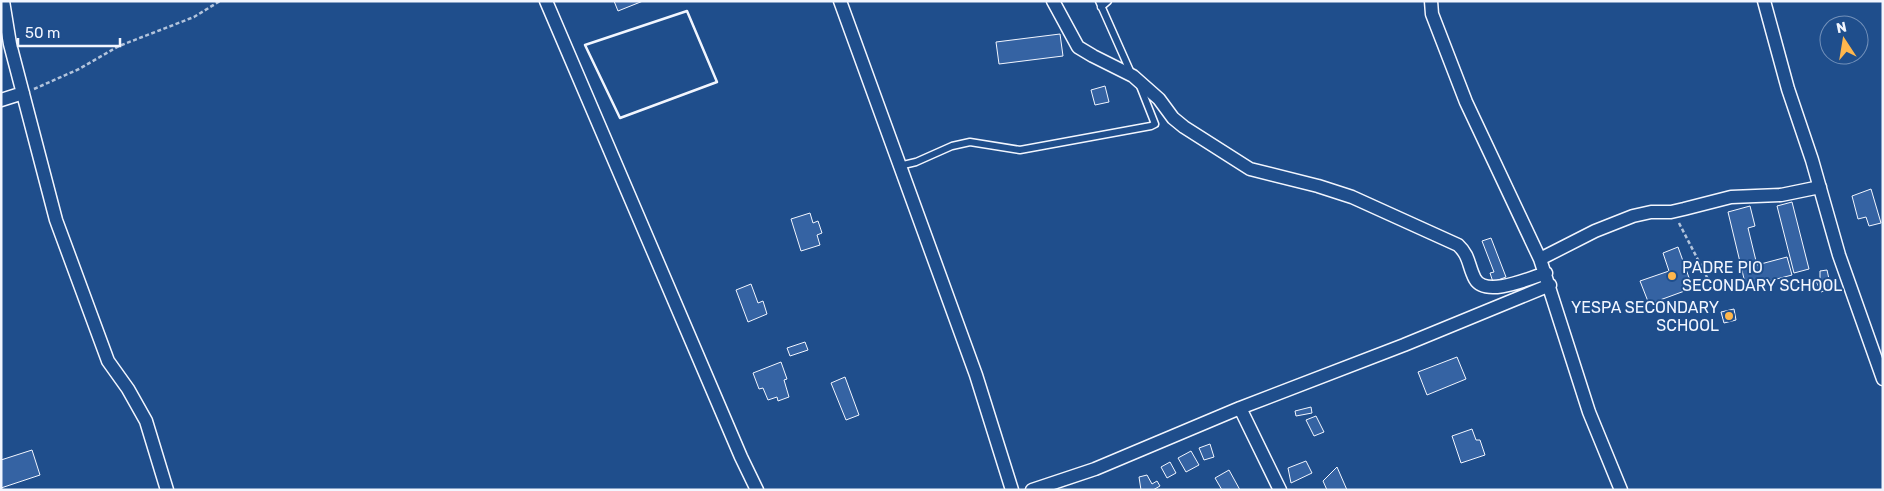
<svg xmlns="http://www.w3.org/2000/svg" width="1884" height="491" font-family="Rubik,sans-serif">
<rect width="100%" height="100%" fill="#1f4e8c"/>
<path fill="#3563a3" stroke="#f2f6ff" d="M614,1H643L618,11Z
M1060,34L1063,56L999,64L996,42Z
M1105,86L1109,102L1095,105L1091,90Z
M1871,189L1881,223L1869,226L1866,217L1858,219L1852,196Z
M1792,202L1809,269L1794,273L1777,206Z
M1750,206L1755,226L1748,228L1757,265L1787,257L1792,275L1746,287L1728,212Z
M810,213L813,223L818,221L822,233L817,235L820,245L801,251L791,219Z
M1491,238L1506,277L1493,282L1490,273L1494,272L1482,241Z
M1678,247L1692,286L1689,287L1690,289L1649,304L1640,281L1669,271L1663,253Z
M1827,270L1831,288L1821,292L1816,281L1820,279V271Z
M751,284L758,303L763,301L767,314L748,322L736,290Z
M1734,309L1736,320L1724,323L1721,312Z
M805,342L808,350L790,356L787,348Z
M1457,357L1466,379L1427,395L1418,372Z
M781,362L787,379L784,380L789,397L778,401L777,397L768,400L763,388L759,389L753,373Z
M845,377L859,415L846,420L831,383Z
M1311,407L1312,413L1296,416L1295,411Z
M1316,416L1324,432L1314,436L1306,420Z
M1472,429L1476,440H1480L1485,455L1461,463L1452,436Z
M1210,444L1214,457L1204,460L1199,448Z
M32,450L40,475L1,488V460Z
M1191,451L1199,465L1186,472L1178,458Z
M1306,461L1312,473L1291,483L1288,468Z
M1170,462L1176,473L1167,478L1161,467Z
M1337,467L1347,490H1327L1323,481Z
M1229,470L1240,490H1222L1215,478Z
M1147,475L1152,484L1157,481L1160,486L1153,490H1141L1139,477Z"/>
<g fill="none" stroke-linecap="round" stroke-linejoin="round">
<defs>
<path id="lane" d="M1099,1L1131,73
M1101,7L1108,1
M899,166L916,162L952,146L970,142L1020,150L1151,126L1155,124L1140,86"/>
<path id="street" d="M3,1L10,44L56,220L108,361L128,389L146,421L167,490
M546,1L741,457L757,490
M840,1L976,375L1012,490
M1053,1L1078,47L1093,56L1133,76L1159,99L1173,118L1184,127L1250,169L1318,186L1352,197L1458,245C1470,256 1468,266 1475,279C1486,298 1530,278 1546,273
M1431,1L1432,14L1466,102L1540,259L1589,412L1621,490
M1764,1L1788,89L1812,160L1839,255L1883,379
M1,100L23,93
M1540,259L1595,231L1633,216L1651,212H1671L1684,209L1731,197L1781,195L1820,187
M1240,408L1280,490
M1032,490L1095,469L1240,408L1404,345L1550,285"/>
</defs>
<use href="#lane" stroke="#f2f6ff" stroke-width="9"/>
<use href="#street" stroke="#f2f6ff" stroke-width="15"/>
<path stroke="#b3c4dc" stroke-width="2.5" stroke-dasharray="4 2.5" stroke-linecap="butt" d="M34,89L79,69L119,46L194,17L220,1
M1679,223L1711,285"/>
<use href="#lane" stroke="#1f4e8c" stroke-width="6"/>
<use href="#street" stroke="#1f4e8c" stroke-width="12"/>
<path stroke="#f2f6ff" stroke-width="2.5" d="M687,11L717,82L620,118L585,45Z"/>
</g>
<g fill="#ffb74d" stroke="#1f4e8c" stroke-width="2">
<circle cx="1672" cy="276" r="5"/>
<circle cx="1729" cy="316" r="5"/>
</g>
<g text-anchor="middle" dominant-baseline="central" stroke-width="4" stroke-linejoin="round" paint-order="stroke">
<g font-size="16" fill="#f2f6ff" stroke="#1f4e8c" text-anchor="start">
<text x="1682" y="267">PADRE PIO<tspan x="1682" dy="18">SECONDARY SCHOOL</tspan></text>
<text x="1719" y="307" text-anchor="end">YESPA SECONDARY<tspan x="1719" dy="18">SCHOOL</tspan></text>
</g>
</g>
<rect width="1884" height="491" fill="none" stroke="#f2f6ff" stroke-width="5"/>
<g transform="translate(1844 40) rotate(348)"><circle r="24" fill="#1f4e8c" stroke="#7391ba"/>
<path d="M0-4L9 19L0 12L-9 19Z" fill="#ffb74d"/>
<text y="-8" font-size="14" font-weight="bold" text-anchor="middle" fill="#f2f6ff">N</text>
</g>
<path d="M18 38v8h102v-8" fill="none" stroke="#f2f6ff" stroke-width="2.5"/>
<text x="25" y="38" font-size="15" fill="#f2f6ff" stroke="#1f4e8c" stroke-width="4" paint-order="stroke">50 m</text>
</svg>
